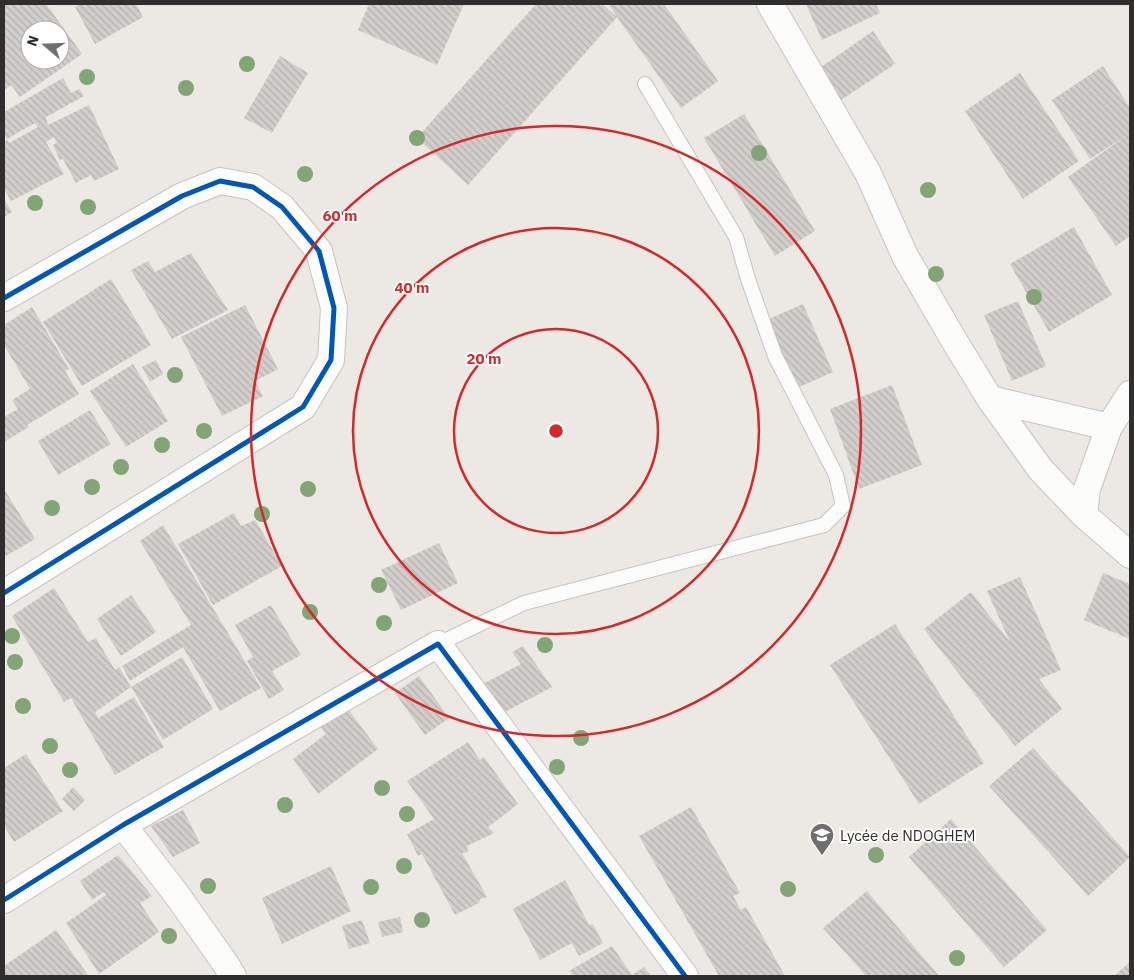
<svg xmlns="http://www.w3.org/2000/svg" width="1134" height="980" font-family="'IBM Plex Sans',sans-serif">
<defs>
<pattern id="building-back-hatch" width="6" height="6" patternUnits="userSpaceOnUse" patternTransform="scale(1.25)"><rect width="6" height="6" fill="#d1cecb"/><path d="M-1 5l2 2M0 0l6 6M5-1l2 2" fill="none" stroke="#b4b1af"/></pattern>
</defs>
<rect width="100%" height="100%" fill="#ece8e4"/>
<path fill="url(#building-back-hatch)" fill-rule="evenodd" d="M4,4H46L82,54L20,97L11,85L4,90ZM30,30H60V60H30Z
M80,4H136L143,17L95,44L75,7Z
M369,4H464L437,65L358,30Z
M536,4H602L617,17L468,185L417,138Z
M608,4H664L718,81L681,108Z
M806,4H876L880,13L822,40Z
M873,31L895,64L832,106L811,74Z
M280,56L308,73L272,133L244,118Z
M1103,66L1130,108V236L1116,246L1068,177L1127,135L1090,159L1052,100Z
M1020,73L1079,161L1023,199L965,111Z
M63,78L71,93L79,89L84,96L46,117L48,125L89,105L119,169L94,181L91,175L76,183L63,159L60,160L53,145L57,143L54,137L46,142L64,174L11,201L4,188V142L7,140L9,143L38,127L35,123L7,139L4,134V112Z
M744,114L815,231L775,256L704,138Z
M5,201L12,212L4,217V202Z
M1074,227L1112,295L1049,332L1010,264Z
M191,253L228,310L172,339L131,270L148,261L155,272Z
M111,279L151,345L82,386L43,322Z
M1018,301L1046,366L1012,381L984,315Z
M803,304L833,372L790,391L760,323Z
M245,305L278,369L255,381L263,396L222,416L181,337Z
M32,307L69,369L65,371L79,394L27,425L29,427L4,442V417L18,409L12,400L30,389L4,345V325Z
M156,360L163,374L150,382L142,367Z
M133,364L168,421L126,447L90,391Z
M892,385L922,465L859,489L830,409Z
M90,410L111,444L58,475L38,441Z
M4,489L35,539L4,557Z
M234,513L241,526L255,520L282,566L213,605L178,544Z
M163,525L261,688L220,711L183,647L130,681L122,666L191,625L140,541Z
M439,543L458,583L401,610L381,570Z
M1103,573L1130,584V639L1084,620Z
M1020,577L1061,670L1039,679L1062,709L1015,746L924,629L971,592L1010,642L987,591Z
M54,588L88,642L96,638L115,670L119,667L131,687L182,657L213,709L163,740L131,687L95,712L98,718L134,697L164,747L115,775L71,698L64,702L12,616Z
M131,595L156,632L121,656L97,619Z
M271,605L301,655L272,671L284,690L269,699L247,661L253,657L235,625Z
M895,624L984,763L919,804L830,665Z
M523,646L552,687L501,714L481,685L521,664L512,652Z
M419,676L449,718L425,735L395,693Z
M347,708L378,749L318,794L293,759L326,734L321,727Z
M468,742L480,760L484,757L518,804L488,827L494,833L467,846L468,852L462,853L487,897L480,899L479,903L455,915L422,854L418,856L407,834L434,819L407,781Z
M1033,748L1130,857L1088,896L989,786Z
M26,754L63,811L14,842L4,826V768Z
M73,787L85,800L74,811L62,799Z
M691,807L740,893L733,896L741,910L746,907L785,976H719L639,836Z
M183,810L200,843L173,857L151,826Z
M951,819L1047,930L1004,967L909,857Z
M118,855L152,896L140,903L159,932L99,974L66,923L106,895L104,892L92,900L80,881Z
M331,866L351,911L282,944L262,898Z
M565,880L589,925L593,924L603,943L579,956L572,943L540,960L513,909Z
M867,891L939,976H866L823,928Z
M400,917L403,932L382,937L378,922Z
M362,920L370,943L349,949L342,926Z
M56,930L88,975L86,976H4V966Z
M612,946L632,975L644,967L651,976H573L569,971Z
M1130,962V976H1114Z"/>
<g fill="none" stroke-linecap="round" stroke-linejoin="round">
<defs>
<path id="service" d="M438,644L524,603L824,525L843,506L836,475L775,356L748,279L736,237L645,84"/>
<path id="minor" d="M770,4L868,173L905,256L955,342L990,399L1041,470L1084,515L1130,555
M4,298L182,196L220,181L253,187L282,207L319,251L334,308L331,360L303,407L4,593
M990,399L1109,427L1130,394
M1084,515L1087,489L1109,427
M123,825L177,895L225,963L233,976
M4,900L123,825L438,644L685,976"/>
</defs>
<use href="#service" stroke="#c5c4c5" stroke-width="16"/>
<use href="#minor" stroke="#c5c4c5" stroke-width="28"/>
<use href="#service" stroke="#fcfcfb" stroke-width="14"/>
<use href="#minor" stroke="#fcfcfb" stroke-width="26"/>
<defs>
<path id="cycleway" d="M4,298L182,196L220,181L253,187L282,207L319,251L334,308L331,360L303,407L4,593
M4,900L123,825L438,644L685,976"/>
</defs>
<use href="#cycleway" stroke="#fff" stroke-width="8"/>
<use href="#cycleway" stroke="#0057b8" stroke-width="5"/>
</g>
<g fill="#82a575">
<circle cx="247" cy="64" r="8"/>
<circle cx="87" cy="77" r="8"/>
<circle cx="186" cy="88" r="8"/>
<circle cx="417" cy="138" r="8"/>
<circle cx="759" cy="153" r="8"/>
<circle cx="305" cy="174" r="8"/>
<circle cx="928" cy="190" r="8"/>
<circle cx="35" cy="203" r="8"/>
<circle cx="88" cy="207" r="8"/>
<circle cx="936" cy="274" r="8"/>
<circle cx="1034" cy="297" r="8"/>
<circle cx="175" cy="375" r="8"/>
<circle cx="204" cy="431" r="8"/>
<circle cx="162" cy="445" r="8"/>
<circle cx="121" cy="467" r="8"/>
<circle cx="92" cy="487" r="8"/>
<circle cx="308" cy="489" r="8"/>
<circle cx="52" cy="508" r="8"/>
<circle cx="262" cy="514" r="8"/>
<circle cx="379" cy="585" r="8"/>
<circle cx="310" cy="612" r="8"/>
<circle cx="384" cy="623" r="8"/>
<circle cx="12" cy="636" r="8"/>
<circle cx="545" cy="645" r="8"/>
<circle cx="15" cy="662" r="8"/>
<circle cx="23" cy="706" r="8"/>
<circle cx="581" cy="738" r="8"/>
<circle cx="50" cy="746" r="8"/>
<circle cx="557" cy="767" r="8"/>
<circle cx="70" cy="770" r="8"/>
<circle cx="382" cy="788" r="8"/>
<circle cx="285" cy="805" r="8"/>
<circle cx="407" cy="814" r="8"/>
<circle cx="876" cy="855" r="8"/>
<circle cx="404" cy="866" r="8"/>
<circle cx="208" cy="886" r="8"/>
<circle cx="371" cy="887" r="8"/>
<circle cx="788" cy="889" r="8"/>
<circle cx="422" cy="920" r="8"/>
<circle cx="169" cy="936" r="8"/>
<circle cx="957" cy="958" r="8"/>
</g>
<g fill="none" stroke="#d62828" stroke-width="2.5">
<circle cx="556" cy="431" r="102"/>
<circle cx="556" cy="431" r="203"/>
<circle cx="556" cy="431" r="305"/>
</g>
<defs>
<symbol id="school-pin" viewBox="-11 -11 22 30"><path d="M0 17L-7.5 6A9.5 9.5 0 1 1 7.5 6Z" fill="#706f6e" stroke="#fff"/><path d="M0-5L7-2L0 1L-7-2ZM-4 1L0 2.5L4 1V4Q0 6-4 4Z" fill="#fff"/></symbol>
</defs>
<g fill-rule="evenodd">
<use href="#school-pin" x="808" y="821" width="28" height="38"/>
</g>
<g text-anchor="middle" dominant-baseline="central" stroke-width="4" stroke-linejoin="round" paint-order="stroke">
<g font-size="15" fill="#2e2e2e" stroke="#fff" text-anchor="start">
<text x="840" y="835">Lycée de NDOGHEM</text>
</g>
</g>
<circle cx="556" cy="431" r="8" fill="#d62828" stroke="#fff" stroke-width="2.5"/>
<g font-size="15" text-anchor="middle" font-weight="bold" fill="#d62828" stroke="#fff" stroke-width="4" stroke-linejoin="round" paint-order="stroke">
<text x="340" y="221">60 m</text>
<text x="412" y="293">40 m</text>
<text x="484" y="364">20 m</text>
</g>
<rect width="1134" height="980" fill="none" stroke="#2e2e2e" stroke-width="10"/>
<g transform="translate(45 45) rotate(289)"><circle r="24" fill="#ffffff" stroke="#ababab"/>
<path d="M0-4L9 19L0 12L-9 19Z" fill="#706f6e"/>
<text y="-8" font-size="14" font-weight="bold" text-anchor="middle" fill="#2e2e2e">N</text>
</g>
</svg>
